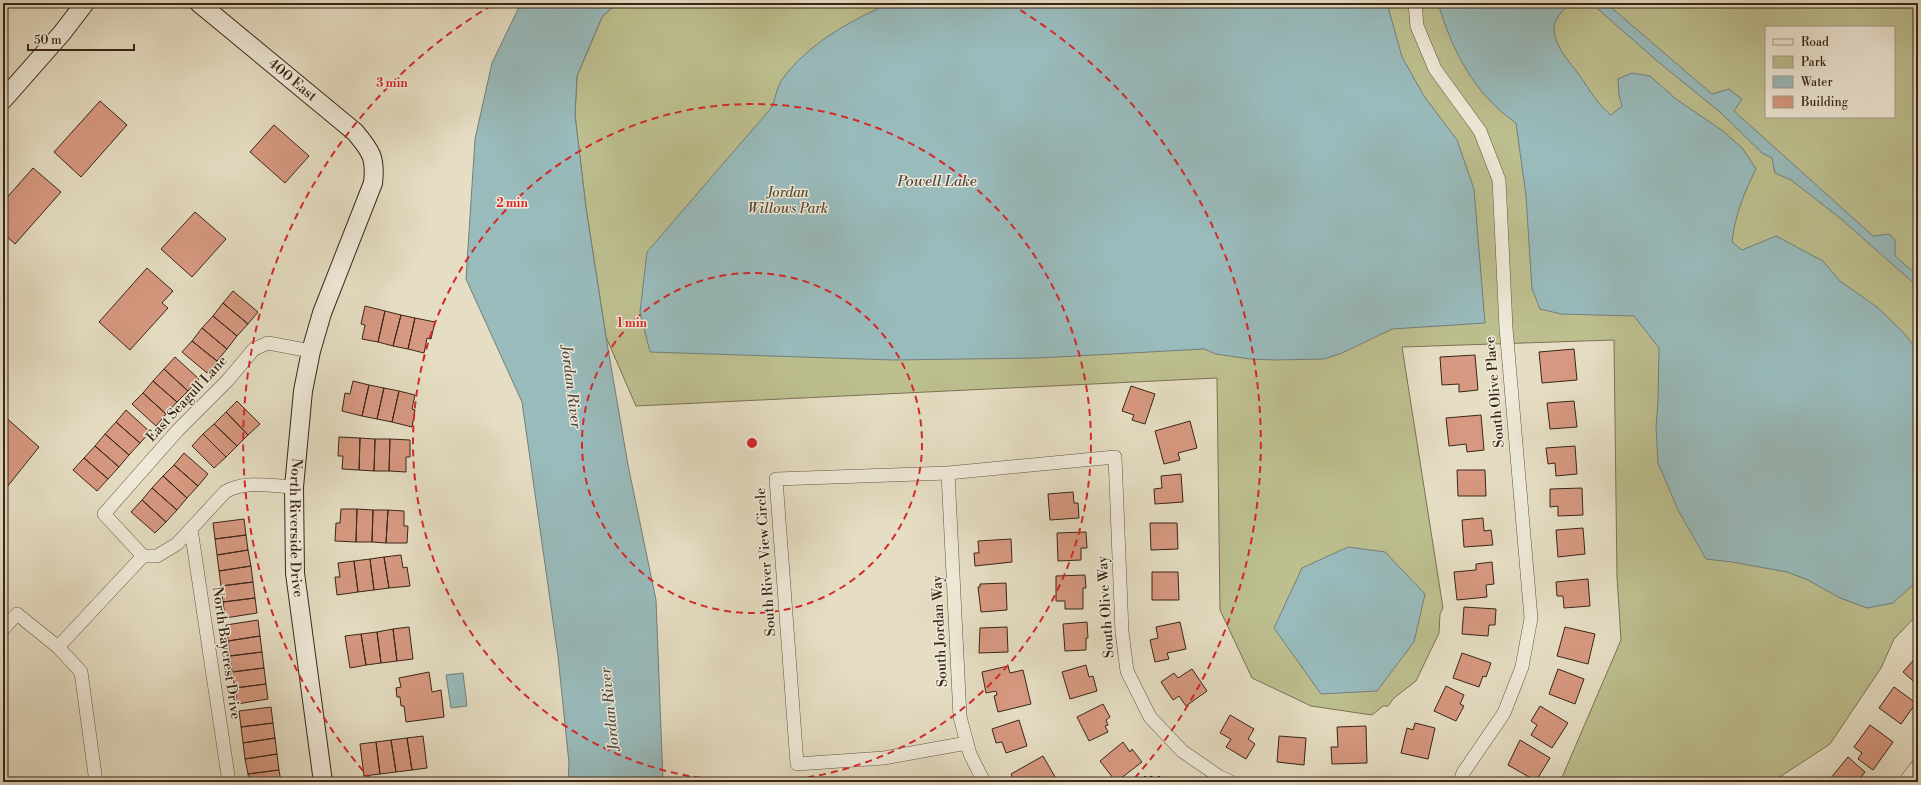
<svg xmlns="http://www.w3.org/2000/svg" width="1921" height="785" font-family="'Libre Bodoni',serif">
<rect width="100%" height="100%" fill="#e6dec4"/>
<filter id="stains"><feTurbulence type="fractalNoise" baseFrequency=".005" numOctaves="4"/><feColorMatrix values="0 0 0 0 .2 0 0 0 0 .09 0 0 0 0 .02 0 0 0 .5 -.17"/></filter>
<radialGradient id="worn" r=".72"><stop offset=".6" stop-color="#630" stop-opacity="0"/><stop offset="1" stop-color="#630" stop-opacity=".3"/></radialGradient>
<path fill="#bdbf8f" stroke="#7b7254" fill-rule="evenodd" d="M617,3H1918V614L1894,639L1881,668L1830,744L1772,782H1560L1621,640L1617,577L1614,340L1402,347L1443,608L1440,614L1439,633L1416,681L1394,698L1388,706H1383L1372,715L1311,706L1252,678L1220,610L1217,378L636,406L606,337L586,208L575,115L577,76L602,17ZM1766,27H1894V117H1766Z"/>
<path fill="#99bbbc" stroke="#737f7a" d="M521,3H617L602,17L577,76L575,115L586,208L606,337L628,465L656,600L663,782H568L569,763L558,656L522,402L466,279L475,139L492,63Z
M890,3H1387L1402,57L1424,96L1457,140L1474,189L1485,323L1392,329L1342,353L1324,359L1275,360L1250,359L1216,354L1204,349L1039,358L893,360L650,352L640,312L647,252L772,107C775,99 777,88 781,81C807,44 850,21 890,3Z
M1438,3H1571C1563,10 1553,19 1554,31C1556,49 1570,62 1580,76C1590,90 1597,104 1611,115L1622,106L1619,95L1618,79L1632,73L1650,76L1676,99L1723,131L1743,149L1756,169C1744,193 1735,215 1732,242L1742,250L1776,236L1823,261L1840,281L1877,307L1904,333L1918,351V580L1893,603L1867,608L1840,598L1808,580L1787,572L1732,562L1706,559L1678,510L1658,463L1656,427L1658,400L1659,348L1634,316L1561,314L1540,309L1532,289L1526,196L1516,123C1474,94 1452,50 1438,3Z
M1591,3H1606L1712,94L1729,89L1742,99L1734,111L1873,236L1889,234L1895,240V256L1918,276V287L1840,218L1791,180L1775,173L1772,158L1762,153L1721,113L1656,60Z
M1348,547L1385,552L1425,594L1414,642L1377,691L1321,694L1274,628L1302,568Z
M463,673L467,706L451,708L446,675Z"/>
<path fill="#d79981" stroke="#392518" d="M100,101L127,125L81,177L54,152Z
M274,125L309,156L285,183L250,152Z
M33,168L61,192L15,244L3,233V202Z
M195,212L226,239L192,277L161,249Z
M147,268L173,291L162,303L168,308L130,350L99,322Z
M233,291L258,312L248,324L223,303Z
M223,303L248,324L237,336L213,316Z
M365,306L385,311L378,342L362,339L365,325L361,324Z
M385,311L401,315L393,346L378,342Z
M401,315L415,318L408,349L393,346Z
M213,316L237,336L227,349L202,328Z
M415,318L435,322L431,339L427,338L424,353L408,349Z
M202,328L227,349L217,361L192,341Z
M192,341L217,361L207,373L182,352Z
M1574,349L1577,380L1542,383L1539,352Z
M1475,355L1478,390L1459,392V384L1442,385L1440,357Z
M175,357L199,379L188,391L164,369Z
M164,369L188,391L177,402L153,381Z
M153,381L177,402L166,414L143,393Z
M353,381L369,385L362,416L342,411L345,393L350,394Z
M369,385L384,388L377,419L362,416Z
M1131,386L1155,394L1145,424L1132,420L1134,415L1122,411Z
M384,388L399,391L392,422L377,419Z
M399,391L415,395L412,409L415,410L412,427L392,422Z
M143,393L166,414L156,426L132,404Z
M237,401L260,424L248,435L226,412Z
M1574,401L1577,427L1550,429L1547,403Z
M126,410L150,432L140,443L116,422Z
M226,412L248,435L237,446L214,424Z
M3,415L39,447L3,492Z
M1481,415L1484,450L1467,452L1466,444L1449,446L1446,418Z
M1190,421L1197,448L1178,453L1180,460L1164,464L1155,431Z
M116,422L140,443L129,455L105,434Z
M214,424L237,446L226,457L203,434Z
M105,434L129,455L119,467L95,446Z
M203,434L226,457L214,468L192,446Z
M339,437L360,438L359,470L342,469L343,456H338Z
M360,438L375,439L374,471L359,470Z
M375,439H390L389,471H374Z
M390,439L410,440V457H406V472L389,471Z
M95,446L119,467L108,479L84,458Z
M1575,446L1577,474L1556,476L1555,463L1548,464L1546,448Z
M184,453L208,474L198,486L174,465Z
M84,458L108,479L97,491L73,470Z
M174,465L198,486L187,498L163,476Z
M1457,470H1485L1486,496H1458Z
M1181,474L1183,502L1155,504L1154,489L1162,488L1161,476Z
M163,476L187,498L177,510L152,488Z
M152,488L177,510L166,522L142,500Z
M1582,488L1583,515L1558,516V506L1550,507V489Z
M1073,492L1074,503H1078L1079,518L1050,520L1048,494Z
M142,500L166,522L155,533L131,512Z
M341,509H357L356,542L335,541L336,523H340Z
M357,509L373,510L372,542H356Z
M373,510H388L386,543L372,542Z
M388,510L404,511V526H408L407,543H386Z
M1483,518L1484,531L1491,530L1493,545L1464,547L1462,520Z
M244,519L246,535L215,539L213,523Z
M1150,523H1177L1178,549L1151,550Z
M1583,528L1585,554L1558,557L1556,530Z
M1086,532L1087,548H1081V560L1058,561L1057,533Z
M246,535L248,550L217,555L215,539Z
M1011,539L1012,562L975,566L974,553H979L978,541Z
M248,550L251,566L219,571L217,555Z
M401,555L403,568L407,567L410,586L389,588L384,557Z
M384,557L389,588L374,590L370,559Z
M370,559L374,590L358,592L354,561Z
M354,561L358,592L337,595L335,577H340L338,563Z
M1492,562L1494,584L1486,585L1487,597L1457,600L1454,572L1476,570V564Z
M251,566L253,582L221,586L219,571Z
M1152,572H1178L1179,600H1152Z
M1085,575L1086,588H1083V609H1065V601H1056V576Z
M1588,579L1590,606L1564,608L1563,596H1557L1556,582Z
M253,582L255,598L223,602L221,586Z
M1006,583L1007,610L981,612L978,587H980V584Z
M255,598L257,613L225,618L223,602Z
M1464,607L1496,609L1495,625H1489L1488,636L1462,634Z
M258,620L260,636L228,641L226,625Z
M1087,622L1088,638H1086V650L1065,651L1063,624Z
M1180,622L1186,649L1167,653L1169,659L1155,662L1150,640L1158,638L1156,627Z
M409,627L413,659L397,661L393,629Z
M1007,627L1008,652L979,653L980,628Z
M1565,627L1595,634L1588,664L1557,656Z
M393,629L397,661L381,663L377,632Z
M377,632L381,663L366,665L361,634Z
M361,634L366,665L350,668L345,636Z
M260,636L262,652L230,656L228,641Z
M262,652L264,668L232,672L230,656Z
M1462,653L1491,663L1486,677L1483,676L1479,687L1453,678Z
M1918,655V685L1903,672Z
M1086,665L1089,677L1093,676L1097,691L1070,699L1062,672Z
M1008,666L1010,673L1023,670L1031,704L998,712L994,696L997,695L996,691L986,693L982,672Z
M264,668L266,684L235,688L232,672Z
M1192,669L1207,691L1186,706L1179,696L1173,700L1161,682L1174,673L1178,678Z
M1558,669L1584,679L1575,704L1549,694Z
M429,672L432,692L441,690L444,717L406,722L404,706H401L400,697H397L396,688L401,687L399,678Z
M266,684L268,699L237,704L235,688Z
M1446,686L1464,695L1460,704L1464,706L1456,721L1434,711Z
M1894,687L1916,703L1901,724L1879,708Z
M1103,704L1110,717L1106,720L1108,725L1105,726L1108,732L1089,741L1077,717Z
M1540,706L1568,723L1552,748L1531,735L1537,725L1531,721Z
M271,707L273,723L241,727L239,711Z
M1230,715L1254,729L1248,739L1255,744L1246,759L1226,747L1231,739L1220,733Z
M1019,720L1027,746L1006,753L1002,742L996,743L992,729Z
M273,723L275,738L243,743L241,727Z
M1415,723L1435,728L1428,759L1401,753L1407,728L1413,730Z
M1870,725L1893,742L1873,770L1858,759L1862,753L1854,747Z
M1366,726L1367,763L1332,764L1331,747H1338L1337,727Z
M423,736L427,768L412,770L407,738Z
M1279,736L1306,738L1304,765L1277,762Z
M275,738L277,754L245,759L243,743Z
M407,738L412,770L396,772L391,740Z
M391,740L396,772L380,774L376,742Z
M1520,740L1550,758L1536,781L1508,765Z
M376,742L380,774L364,776L360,744Z
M1123,742L1130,752L1132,749L1142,762L1116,782L1100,761Z
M277,754L279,770L248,774L245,759Z
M1043,756L1058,782H1015L1011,774Z
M1848,757L1865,772L1858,781L1859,782H1834L1830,779Z
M279,770L281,782H249L248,774Z
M1145,776L1148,779L1151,776L1156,780L1159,776L1166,782H1139Z
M1497,777L1511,782H1495Z"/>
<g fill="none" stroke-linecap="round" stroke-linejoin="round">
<defs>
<path id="street" d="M1415,3L1417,26L1435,69L1480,131L1499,180L1506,328L1531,618L1522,667L1504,713L1463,773L1460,782
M948,473L960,717L970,754L984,782
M191,529L229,782
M143,556L104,514L177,431L228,380L254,349L268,343L311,351
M3,629L17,614L58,647L81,672L96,782
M58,647L143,556H157L177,544L225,492C244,480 273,486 294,487
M967,743L884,758L797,764L776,479L948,473L1115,457L1122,632L1127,671L1150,717L1182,751L1220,777L1231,782
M1905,782L1918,765"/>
<g id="secondary">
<path id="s1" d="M199,3L355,132C371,151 376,158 373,183L322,313L311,351L303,391L294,487L295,573L323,782"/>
<path d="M3,100L62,33L85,3"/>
</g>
</defs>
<use href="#street" stroke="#645343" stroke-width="14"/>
<use href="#secondary" stroke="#392518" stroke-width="20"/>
<use href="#street" stroke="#efead9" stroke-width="13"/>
<use href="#secondary" stroke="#efead9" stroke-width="18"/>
</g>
<g fill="none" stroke="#d62828" stroke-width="2" stroke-dasharray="7 5">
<circle cx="752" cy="443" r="170"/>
<path d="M749 782A339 339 0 1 1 755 782"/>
<path d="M371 780A509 509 0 0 1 494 4M1010 4A509 509 0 0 1 1133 780"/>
</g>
<g text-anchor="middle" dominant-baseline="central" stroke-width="3" stroke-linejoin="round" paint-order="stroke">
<g font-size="14" fill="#392518" stroke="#efead9">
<text stroke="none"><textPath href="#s1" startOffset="121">400 East</textPath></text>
<text transform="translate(1495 392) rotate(-95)">South Olive Place</text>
<text transform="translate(187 399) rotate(-47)">East Seagull Lane</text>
<text stroke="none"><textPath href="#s1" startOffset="616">North Riverside Drive</textPath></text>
<text transform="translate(766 562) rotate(-94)">South River View Circle</text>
<text transform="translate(1106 607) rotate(-94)">South Olive Way</text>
<text transform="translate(940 631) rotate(-93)">South Jordan Way</text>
<text transform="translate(226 653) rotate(82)">North Baycrest Drive</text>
</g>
<g font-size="14" font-style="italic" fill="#5a4c36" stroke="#efead9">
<text x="788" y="193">Jordan<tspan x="788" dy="16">Willows Park</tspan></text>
</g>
<g font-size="15" font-style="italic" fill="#514a41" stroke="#efead9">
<text x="937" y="181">Powell Lake</text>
<text transform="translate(571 387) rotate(83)">Jordan River</text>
<text transform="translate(610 709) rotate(-96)">Jordan River</text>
</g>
</g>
<circle cx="752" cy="443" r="6" fill="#d62828" stroke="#efead9" stroke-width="2"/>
<g font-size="12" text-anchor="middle" font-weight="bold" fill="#d62828" stroke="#efead9" stroke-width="3" stroke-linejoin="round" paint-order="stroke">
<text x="392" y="87">3 min</text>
<text x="512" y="207">2 min</text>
<text x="632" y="327">1 min</text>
</g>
<rect width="1921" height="785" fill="none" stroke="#e6dec4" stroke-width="16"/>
<rect x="4" y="4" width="1913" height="777" fill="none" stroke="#392518" stroke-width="2"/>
<rect x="8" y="8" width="1905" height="769" fill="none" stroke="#392518"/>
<rect x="1765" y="26" width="130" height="92" fill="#efead9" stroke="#a69b8c"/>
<rect x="1773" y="39" width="20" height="6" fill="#efead9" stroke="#a69b8c"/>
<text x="1801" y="46" font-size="12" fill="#392518">Road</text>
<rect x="1773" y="56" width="20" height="12" fill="#bdbf8f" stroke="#a69b8c"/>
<text x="1801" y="66" font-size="12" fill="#392518">Park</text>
<rect x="1773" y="76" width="20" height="12" fill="#99bbbc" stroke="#a69b8c"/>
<text x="1801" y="86" font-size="12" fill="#392518">Water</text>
<rect x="1773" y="96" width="20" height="12" fill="#d79981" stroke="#a69b8c"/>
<text x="1801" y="106" font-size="12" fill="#392518">Building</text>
<path d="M28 44v6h106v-6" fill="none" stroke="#392518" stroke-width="2"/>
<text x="34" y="44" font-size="12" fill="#392518" stroke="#efead9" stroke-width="3" paint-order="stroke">50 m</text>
<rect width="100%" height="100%" filter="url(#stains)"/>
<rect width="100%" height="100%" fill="url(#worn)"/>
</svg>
